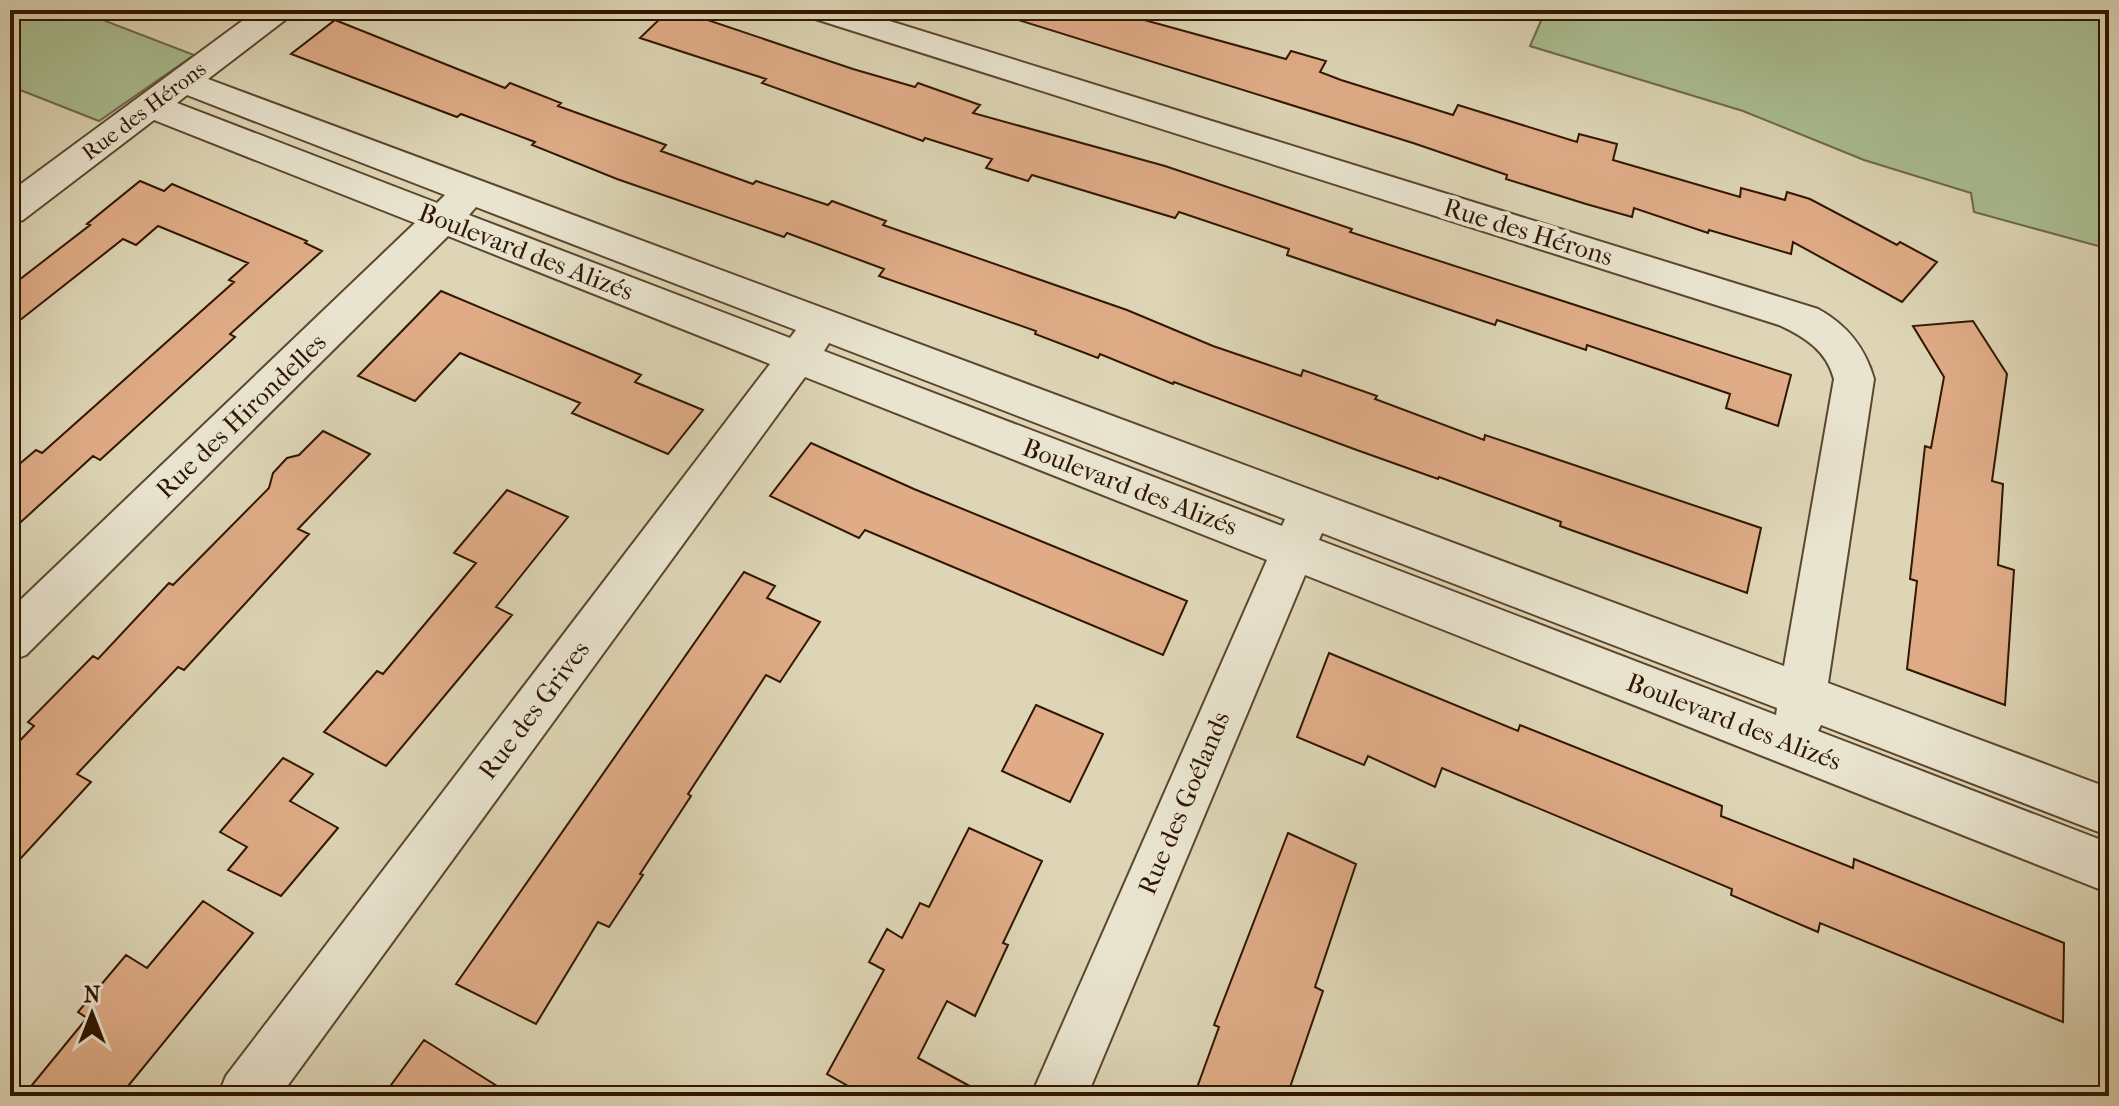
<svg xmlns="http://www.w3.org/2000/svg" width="2119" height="1106" font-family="'IM FELL French Canon',serif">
<rect width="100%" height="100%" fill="#ddd5b5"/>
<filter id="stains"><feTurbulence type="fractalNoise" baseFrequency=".0025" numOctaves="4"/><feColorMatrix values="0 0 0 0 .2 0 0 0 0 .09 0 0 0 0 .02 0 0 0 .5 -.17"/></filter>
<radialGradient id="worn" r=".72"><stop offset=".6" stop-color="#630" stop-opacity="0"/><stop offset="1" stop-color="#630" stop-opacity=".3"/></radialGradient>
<path fill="#aabe92" stroke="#6e6a49" stroke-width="2" d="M10,10H77L194,55L99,121L10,86Z
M1524,10H2109V249L1974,212L1971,193L1864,160L1743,111L1530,46L1543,16Z"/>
<path fill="#dfac87" stroke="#311600" stroke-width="2" d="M669,10H678L853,69L915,87L918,83L980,105L973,113L1165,166L1352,229L1350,232L1791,375L1778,426L1726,408L1730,394L1587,345L1586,350L1497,320L1495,325L1287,255L1289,249L1179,212L1175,218L1032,175L1028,181L986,168L992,159L925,138L923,141L762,83L766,79L640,38Z
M1010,10H1108L1286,59L1291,51L1326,61L1320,72L1341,80L1453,115L1458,105L1577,142L1579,134L1617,144L1613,160L1740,197L1741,188L1785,200L1787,192L1810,199L1897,245L1900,242L1937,262L1902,302L1793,242L1791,254L1709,230L1708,233L1634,208L1632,217L1586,204L1506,179L1507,175L1413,143L1009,17Z
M335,20L505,88L510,83L561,103L558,106L666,145L661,151L753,184L756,181L828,205L832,201L886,221L883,225L1127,310L1213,346L1301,376L1303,370L1377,396L1375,399L1484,440L1485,435L1761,528L1747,593L1560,526L1561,522L1439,477L1438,479L1354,449L1174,382L1173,384L1100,354L1098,358L1035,334L1036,331L879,276L884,269L787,233L784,237L617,179L532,145L535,142L461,114L457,117L291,54Z
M140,181L164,191L172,184L307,241L305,243L322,251L230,334L235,337L100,460L93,456L10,532V472L36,450L42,453L234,282L229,280L248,263L158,226L136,245L123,239L10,328V287L90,225L87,224Z
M441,291L641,375L635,382L703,410L668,454L572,413L580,403L460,353L415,401L358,376Z
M1973,321L2007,374L1992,481L2003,484L1998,565L2014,570L2005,705L1907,669L1917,581L1910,579L1925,446L1931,448L1944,377L1913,326Z
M323,431L370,454L298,529L309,534L184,670L178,667L77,774L91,782L10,870V751L34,726L28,722L93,656L98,659L169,583L173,585L269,488L273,473L287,458L299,455Z
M811,443L914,489L1187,601L1163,655L865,530L859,538L770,496Z
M507,490L568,517L496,607L512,615L386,766L324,732L377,671L383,674L476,563L454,553Z
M744,572L775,586L767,598L820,622L780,682L766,675L688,794L691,796L640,874L643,875L609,927L598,922L536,1024L456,984Z
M1329,653L1518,731L1520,725L1722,806L1721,816L1853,868L1854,859L2064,943L2063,1022L1820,923L1818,932L1731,895L1732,889L1442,768L1435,787L1368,756L1364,765L1297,737Z
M1036,705L1103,734L1070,802L1002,771Z
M283,758L313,774L290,801L338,828L281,896L228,870L247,847L220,832Z
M969,828L1042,861L1003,943L1008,945L975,1016L947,1001L918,1058L988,1096H866L827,1074L884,970L869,962L887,929L902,938L920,903L929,907Z
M1288,833L1356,864L1315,987L1323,991L1287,1096H1194L1219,1027L1214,1025Z
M203,901L253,933L120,1096H23L87,1018L78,1012L126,955L147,968Z
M424,1040L513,1096H383Z"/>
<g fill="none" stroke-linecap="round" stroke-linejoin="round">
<defs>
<path id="minor" d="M257,10H294L289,17L208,79L1784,666L1834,379C1827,351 1805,337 1779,325L809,17L804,10H854L1818,309C1847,325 1865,347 1874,379L1828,683L2109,788V836L1821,725L1818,731L2109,843V893L1305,575L1087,1096H1031L1267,560L805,377L280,1096H218L226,1076L770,364L448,236L26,655L10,661V610L415,223L154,120L23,220L10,224V192ZM187,95L445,195L437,203L177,103ZM476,207L796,330L790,338L469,215ZM829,343L1285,519L1282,526L824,351ZM1322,533L1777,708L1776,715L1319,540Z"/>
</defs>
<use href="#minor" stroke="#5c462d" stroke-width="4"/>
<use href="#minor" fill="#e9e4cf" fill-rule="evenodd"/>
</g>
<g text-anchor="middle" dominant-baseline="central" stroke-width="8" stroke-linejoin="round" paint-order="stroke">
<g font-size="22" fill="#311600" stroke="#e9e4cf">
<text transform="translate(144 111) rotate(-37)">Rue des Hérons</text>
</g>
<g font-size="26" fill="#311600" stroke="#e9e4cf">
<text transform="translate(1528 232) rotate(17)">Rue des Hérons</text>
<text transform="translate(526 252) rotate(21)">Boulevard des Alizés</text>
<text transform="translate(241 416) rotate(-44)">Rue des Hirondelles</text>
<text transform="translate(1130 487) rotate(21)">Boulevard des Alizés</text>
<text transform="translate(534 710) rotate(-53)">Rue des Grives</text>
<text transform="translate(1734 722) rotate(21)">Boulevard des Alizés</text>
<text transform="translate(1184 803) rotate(-67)">Rue des Goélands</text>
</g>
</g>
<rect width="2119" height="1106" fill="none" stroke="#ddd5b5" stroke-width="40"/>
<rect x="12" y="12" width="2095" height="1082" fill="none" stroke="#311600" stroke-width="4"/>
<rect x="20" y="20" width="2079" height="1066" fill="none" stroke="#311600" stroke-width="2"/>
<g transform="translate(92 1014)" stroke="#e9e4cf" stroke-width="6" paint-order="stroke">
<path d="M0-6L14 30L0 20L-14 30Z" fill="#311600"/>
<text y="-12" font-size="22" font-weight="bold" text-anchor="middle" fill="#311600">N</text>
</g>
<rect width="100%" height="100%" filter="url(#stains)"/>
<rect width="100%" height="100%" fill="url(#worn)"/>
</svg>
